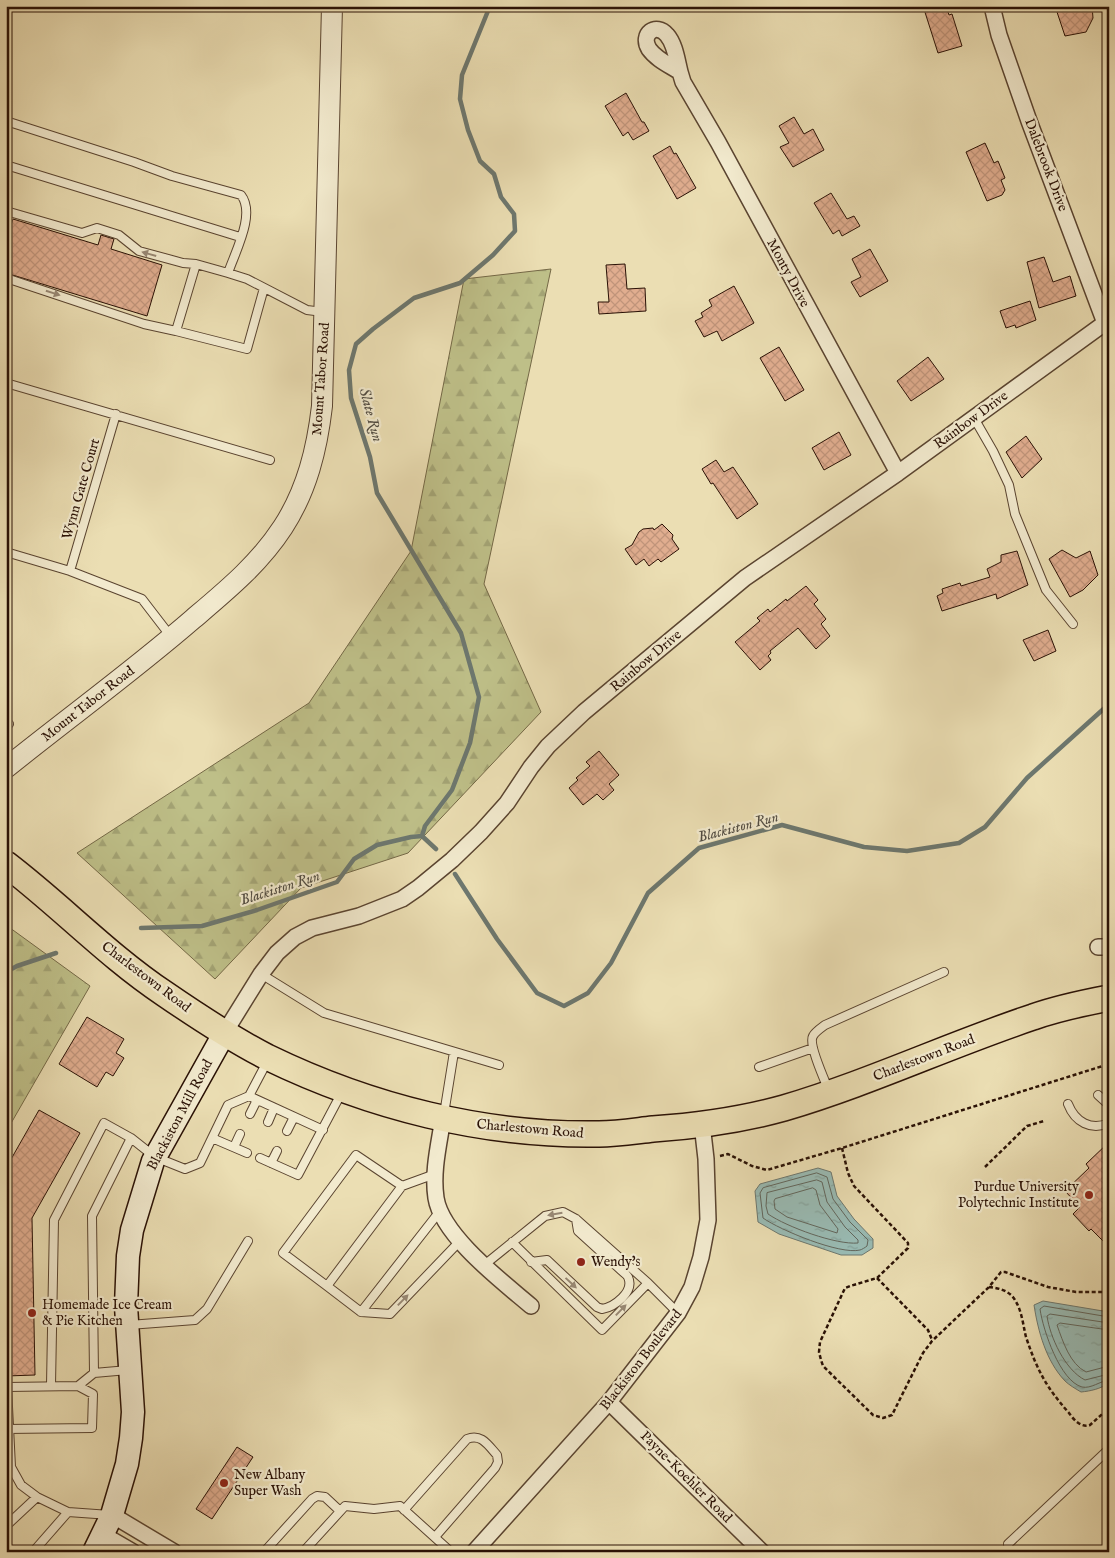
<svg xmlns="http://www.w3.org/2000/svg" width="1115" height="1558" font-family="'IM FELL English',serif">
<defs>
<pattern id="forest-firs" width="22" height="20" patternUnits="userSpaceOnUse" patternTransform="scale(1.25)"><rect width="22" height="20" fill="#bebf88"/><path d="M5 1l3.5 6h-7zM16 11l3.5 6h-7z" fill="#a3a374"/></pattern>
<pattern id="water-ripples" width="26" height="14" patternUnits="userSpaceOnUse" patternTransform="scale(1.25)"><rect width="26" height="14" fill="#99bbb4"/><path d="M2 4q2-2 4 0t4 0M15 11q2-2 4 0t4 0" fill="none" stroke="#84a099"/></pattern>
<pattern id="building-cross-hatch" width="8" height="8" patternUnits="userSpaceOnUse" patternTransform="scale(1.25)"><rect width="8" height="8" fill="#e0ad8f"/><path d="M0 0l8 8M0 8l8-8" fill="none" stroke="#c0947a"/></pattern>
</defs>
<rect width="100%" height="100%" fill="#ebdeb3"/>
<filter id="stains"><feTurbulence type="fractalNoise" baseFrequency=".004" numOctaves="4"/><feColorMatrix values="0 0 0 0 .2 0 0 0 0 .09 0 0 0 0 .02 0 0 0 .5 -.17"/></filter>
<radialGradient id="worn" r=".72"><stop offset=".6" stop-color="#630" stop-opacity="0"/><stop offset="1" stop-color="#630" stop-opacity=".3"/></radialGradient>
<path fill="url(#forest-firs)" stroke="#746846" d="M551,269L484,584L541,712L408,853L301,888L215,979L77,853L309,703L411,551L464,279Z
M6,925L90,986L6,1132Z"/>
<path fill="url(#water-ripples)" stroke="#6d776e" d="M818,1168L831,1172L837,1196L854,1219L873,1239V1248L862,1255H841L779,1234L758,1222L755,1191L760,1184Z
M1043,1301L1109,1312V1383C1100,1389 1091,1391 1081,1392C1076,1389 1069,1385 1065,1381C1046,1361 1038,1331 1034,1305Z"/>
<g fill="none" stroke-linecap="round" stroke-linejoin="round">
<path stroke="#62665c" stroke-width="1" d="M817,1173L827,1177L833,1199L850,1222L868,1240L867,1246C866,1247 861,1250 860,1250C840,1255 780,1230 763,1218L760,1193L763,1188Z
M817,1180L822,1182L827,1202L845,1227L858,1240V1243C836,1245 787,1227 768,1214L766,1206L767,1193Z
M813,1188L816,1190L820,1205L838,1229L837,1233L787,1217L775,1209L774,1201L775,1199Z
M1109,1317L1044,1306L1040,1309C1043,1330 1060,1381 1082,1387C1091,1389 1100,1381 1109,1380
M1109,1323L1050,1314L1047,1316C1050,1337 1065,1370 1085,1380L1109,1374
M1109,1330L1060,1323L1057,1325C1063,1342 1070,1364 1086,1372L1109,1366"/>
<path stroke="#6d776e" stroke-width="4.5" d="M422,836L425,826L452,790L470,743L479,697L461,633L377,493L370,457L351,398L349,370L356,344L373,329L414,298L460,283L493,255L515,231L514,214L501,197L494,174L480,161L468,130L460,99L462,75L490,6
M455,874L497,939L537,993L564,1006L588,993L611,963L648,893L699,848L782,825L864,847L907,851L959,843L985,827L1027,778L1109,704
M141,928L202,926L257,910L337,882L354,859L377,845L411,837L422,836L436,849
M6,972L17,966L56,953"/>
</g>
<path fill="url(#building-cross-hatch)" stroke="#2a1105" d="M923,6H946L949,15L952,14L962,46L938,53Z
M1055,6H1092L1093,18L1086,32L1065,36Z
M626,93L642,122H644L649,131L633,140L628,132L623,136L605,106Z
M794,117L804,134L813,129L824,150L793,167L780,147L789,143L779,126Z
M985,143L994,163L998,161L1005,178L1001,180L1005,190L1002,195L987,201L966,152Z
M670,146L674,154L676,153L696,188L677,199L653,156Z
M831,193L847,219L854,216L860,226L842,236L839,230L833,234L814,203Z
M13,219L98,245L101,235L114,239L111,249L162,265L147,316L6,273V240Z
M870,249L888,281L860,297L851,282L861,277L852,259Z
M1044,257L1053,282L1070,276L1076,296L1039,308L1027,262Z
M625,264L627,289L645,288L646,311L599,314L598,302H609L606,265Z
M734,286L754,323L722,341L717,331L704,337L695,321L703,317L701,313L712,306L709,300Z
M1030,301L1036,320L1016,328L1015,325L1006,328L1000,311Z
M779,347L804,390L785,401L760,358Z
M928,357L944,379L911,401L897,381Z
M839,432L851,455L824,470L812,448Z
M1026,436L1042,459L1022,478L1006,452Z
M716,460L724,472L733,467L758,504L737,519L713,483L711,484L702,469Z
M662,524L673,535L672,539L679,549L661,562L658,559L649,566L644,559L636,565L625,549L632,545L639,532L643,529L653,528L654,530Z
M1062,550L1076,558L1090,551L1098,575L1083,590L1070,597L1049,559Z
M1017,551L1028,585L997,599L996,594L942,611L937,596L943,593L942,589L960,583L961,586L990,577L987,569L1001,562V555Z
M806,586L818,600L814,604L826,619L821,624L830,636L816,649L798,628L770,651L771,653L768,656L771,660L760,670L735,642L760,621L757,618L768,609L770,612L786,599L787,601Z
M1048,630L1056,651L1034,661L1023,640Z
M599,751L619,775L609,784L614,790L603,800L597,794L583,805L569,788L578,780L576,778L590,766L586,762Z
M87,1017L124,1039L116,1053L124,1058L113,1076L106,1072L97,1087L59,1064Z
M39,1110L80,1133L32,1218L35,1375L6,1376V1168Z
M1109,1142V1247L1091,1229L1089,1231L1073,1214L1080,1207L1065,1191L1089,1168L1086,1164Z
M237,1447L253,1457L212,1519L196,1509Z"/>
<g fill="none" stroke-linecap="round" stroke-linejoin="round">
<defs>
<path id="service" d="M6,121L134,162L172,176L241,195C256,214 235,252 228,273
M6,165L240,237
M6,211L82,233L97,228L119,235L139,251L183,263L196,264L228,273L247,279L307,310L323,312
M196,264L176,331L247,349L264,288
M6,278L144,324L176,331
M6,383L270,460
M974,418L993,451L1009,485L1015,514L1046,590L1073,624
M6,552L70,571L116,414
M70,571L142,599L172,638
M6,723L9,724
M261,974L324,1013L499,1065
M759,1067L813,1048
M829,1091C825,1081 808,1044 813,1036C815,1032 821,1028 825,1025L944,972
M1098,1095L1109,1105
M249,1096L323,1130
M1068,1104C1075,1122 1091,1131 1109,1123
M250,1114L257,1100
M444,1114L454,1052
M268,1122L274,1108
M287,1131L294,1117
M212,1138L247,1153
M234,1147L240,1134
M260,1158L298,1175L342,1092
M271,1163L277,1151
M435,1174L402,1186L327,1286L361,1312L440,1211
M512,1242L602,1330L648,1283
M531,1262L547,1260L597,1307L602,1309C614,1307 635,1292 628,1277C627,1275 624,1273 622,1271L578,1231L576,1219
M483,1266L545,1216L563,1212L576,1219L648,1283L678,1313
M327,1286L283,1253L356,1155L402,1186
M361,1312L390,1314L460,1241
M129,1325L195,1320L207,1309L248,1241
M128,1370L94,1373L92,1216L131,1138L155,1157L185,1169L200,1163L228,1105L249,1096L268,1060
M94,1373L78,1386L7,1387L11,1467L21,1485L37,1497L68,1512L110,1515
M51,1385L54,1220L104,1123L131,1138
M6,1429L92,1428L93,1394L78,1386
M404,1510L467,1439C481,1433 488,1445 497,1455L498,1462L495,1468L435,1537
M6,1526L37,1497
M1008,1544L1109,1449
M6,1548L10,1552
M33,1552L68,1512
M264,1552L312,1499L317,1496L325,1497L340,1511
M303,1552L345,1506L374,1509L400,1506L451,1552"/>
<path id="minor" d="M992,6L999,35L1029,121L1105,323
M680,72C677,60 675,44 667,35C656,22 640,34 649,49C656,59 669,65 680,72L683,82L718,142L898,473
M1098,947H1109
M225,1032L261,974L277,953L295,937L312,928L359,916L402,899L418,888L452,860L481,832L507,803L531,767L548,746L584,712L745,578L898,473L1109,320
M443,1118C439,1144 432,1172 436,1198C442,1236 503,1282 531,1306
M609,1402L762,1552
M112,1515L174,1552
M102,1534L133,1552
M474,1552L609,1402L678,1313L692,1287L701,1257L708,1220L706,1159L702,1124"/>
<path id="tertiary" d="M6,768C68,718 133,671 193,619C226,591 259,564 283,527C307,490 317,449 322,406L332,6"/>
<path id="secondary" d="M94,1552L112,1515L127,1464L131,1438L133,1412L126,1306L128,1256L132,1230L153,1161L225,1032"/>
<path id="primary" d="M6,864C60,905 108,956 165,994C197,1016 232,1039 267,1057C370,1107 484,1136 599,1134C617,1134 635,1131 653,1129C697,1126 741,1120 784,1108C869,1083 949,1045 1033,1017C1058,1008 1083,1003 1109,998"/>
</defs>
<use href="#service" stroke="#5a4430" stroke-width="10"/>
<use href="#minor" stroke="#5a4430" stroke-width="18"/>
<use href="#tertiary" stroke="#5a4430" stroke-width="22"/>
<use href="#secondary" stroke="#2a1105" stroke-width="25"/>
<use href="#primary" stroke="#2a1105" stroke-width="28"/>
<path stroke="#2a1105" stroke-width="2.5" stroke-dasharray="4 2.5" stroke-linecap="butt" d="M842,1148L848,1173L854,1186L908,1243V1248L877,1278L850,1286L845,1288L820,1342L819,1352L821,1360L823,1366L873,1415L883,1418L892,1415L923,1353L932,1341L989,1287L1001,1272H1005L1048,1287L1076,1292H1109
M720,1156L728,1154L752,1166L767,1170L842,1148L1109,1064
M985,1167L1027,1126L1044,1121
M877,1278L928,1330L932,1340
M989,1287C999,1288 1010,1291 1015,1300C1022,1311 1023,1325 1026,1337C1037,1370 1046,1387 1069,1413C1074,1420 1081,1428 1090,1425L1109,1408"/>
<use href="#service" stroke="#f2eace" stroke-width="8"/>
<use href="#minor" stroke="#f2eace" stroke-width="15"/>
<use href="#tertiary" stroke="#f2eace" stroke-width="20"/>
<use href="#secondary" stroke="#f2eace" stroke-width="22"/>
<use href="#primary" stroke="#ebdeb3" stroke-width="25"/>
</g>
<defs><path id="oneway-solid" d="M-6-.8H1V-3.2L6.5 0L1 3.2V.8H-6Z" transform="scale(1.25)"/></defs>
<g fill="#988874">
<use href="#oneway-solid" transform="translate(149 254) rotate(-164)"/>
<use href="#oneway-solid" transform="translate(53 293) rotate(18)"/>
<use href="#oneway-solid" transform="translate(555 1214) rotate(170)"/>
<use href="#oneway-solid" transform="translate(571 1283) rotate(43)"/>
<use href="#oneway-solid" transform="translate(403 1300) rotate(-46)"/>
<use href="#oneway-solid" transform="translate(621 1310) rotate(-46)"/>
</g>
<g fill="#8f2418" stroke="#f2eace" stroke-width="2">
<circle cx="1089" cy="1195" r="5"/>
<circle cx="581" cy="1262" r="5"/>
<circle cx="32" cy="1313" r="5"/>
<circle cx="224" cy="1483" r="5"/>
</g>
<g text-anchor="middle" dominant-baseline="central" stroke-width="4.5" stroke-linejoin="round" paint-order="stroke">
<g font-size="14" fill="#2a1105" stroke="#f2eace">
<text transform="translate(1046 165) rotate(69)">Dalebrook Drive</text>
<text transform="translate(788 273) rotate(62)">Monty Drive</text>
<text transform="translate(321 379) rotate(-86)">Mount Tabor Road</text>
<text transform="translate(971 420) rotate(-36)">Rainbow Drive</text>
<text transform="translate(81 489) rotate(-74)">Wynn Gate Court</text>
<text transform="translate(646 661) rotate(-40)">Rainbow Drive</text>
<text transform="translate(88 704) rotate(-38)">Mount Tabor Road</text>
<text transform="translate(146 977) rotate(37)">Charlestown Road</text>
<text transform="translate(924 1058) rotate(-21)">Charlestown Road</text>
<text transform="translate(180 1115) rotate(-62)">Blackiston Mill Road</text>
<text transform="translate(530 1129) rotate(5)">Charlestown Road</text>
<text transform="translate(641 1360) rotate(-52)">Blackiston Boulevard</text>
<text transform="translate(686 1477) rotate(45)">Payne-Koehler Road</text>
</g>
<g font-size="14" fill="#2a1105" stroke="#f2eace" text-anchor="start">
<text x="1079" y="1187" text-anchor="end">Purdue University<tspan x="1079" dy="16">Polytechnic Institute</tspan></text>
<text x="591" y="1262">Wendy's</text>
<text x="42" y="1305">Homemade Ice Cream<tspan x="42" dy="16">&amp; Pie Kitchen</tspan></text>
<text x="234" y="1475">New Albany<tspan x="234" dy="16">Super Wash</tspan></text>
</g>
<g font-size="15" font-style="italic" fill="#514c42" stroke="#f2eace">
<text transform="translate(371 415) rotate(75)">Slate Run</text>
<text transform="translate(738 827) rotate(-15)">Blackiston Run</text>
<text transform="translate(280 888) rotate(-18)">Blackiston Run</text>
</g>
</g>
<rect width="1115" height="1558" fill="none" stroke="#ebdeb3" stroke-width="25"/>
<rect x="8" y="8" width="1100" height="1543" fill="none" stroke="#2a1105" stroke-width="2.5"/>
<rect x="12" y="12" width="1090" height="1533" fill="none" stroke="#2a1105"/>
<rect width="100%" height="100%" filter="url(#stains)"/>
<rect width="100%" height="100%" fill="url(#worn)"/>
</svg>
